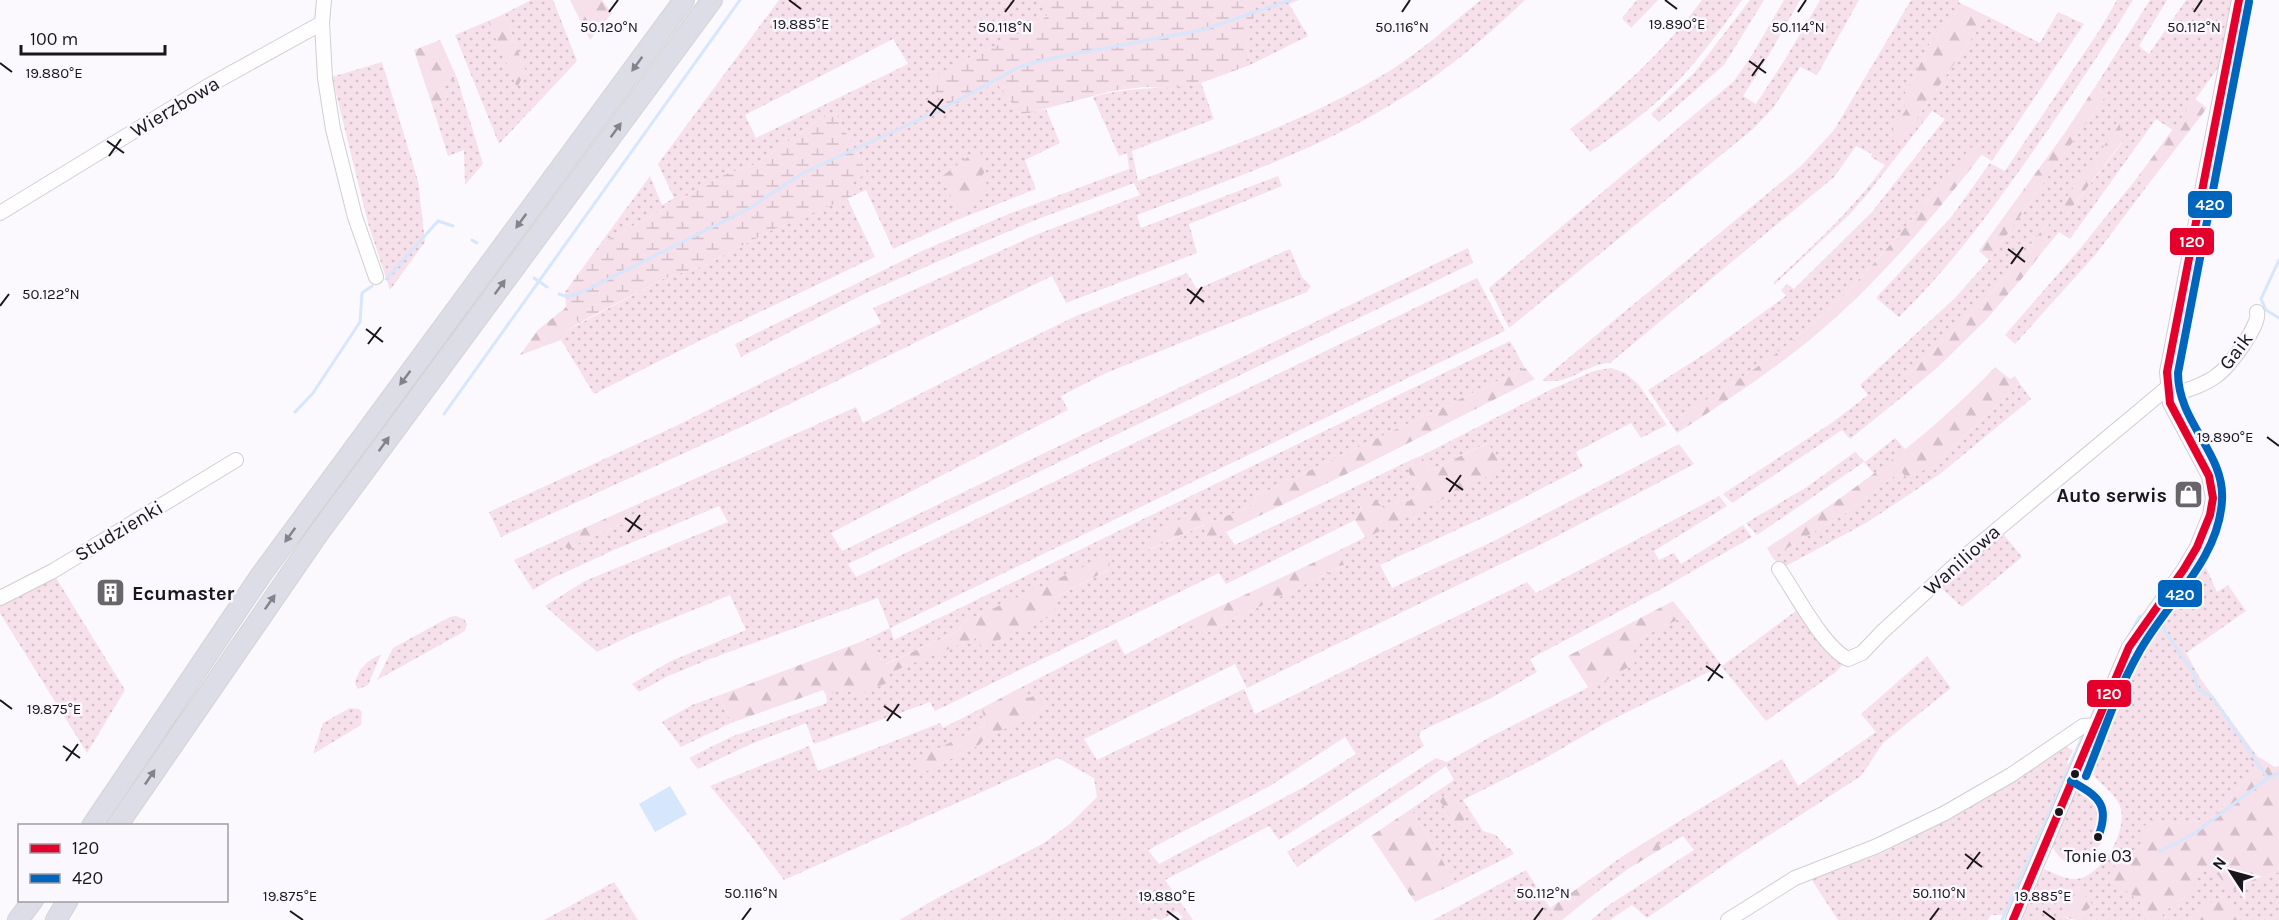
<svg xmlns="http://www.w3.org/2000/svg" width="2279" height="920" font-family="Karla,sans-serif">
<defs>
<pattern id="green-dots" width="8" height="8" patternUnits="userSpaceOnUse" patternTransform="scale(1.5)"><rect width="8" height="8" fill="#f6e0e9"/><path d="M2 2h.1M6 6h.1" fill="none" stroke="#d2bfc7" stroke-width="1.8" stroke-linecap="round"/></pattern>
<pattern id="forest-firs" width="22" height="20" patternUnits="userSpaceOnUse" patternTransform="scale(1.5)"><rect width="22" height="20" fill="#f6e0e9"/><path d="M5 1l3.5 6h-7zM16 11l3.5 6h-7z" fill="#d2bfc7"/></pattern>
<pattern id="wetland-marsh" width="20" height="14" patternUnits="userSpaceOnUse" patternTransform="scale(1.5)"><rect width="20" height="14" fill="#f6e0e9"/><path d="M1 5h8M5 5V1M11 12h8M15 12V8" fill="none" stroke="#d2bfc7"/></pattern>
</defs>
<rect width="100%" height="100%" fill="#fbf9fd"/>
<path fill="url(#green-dots)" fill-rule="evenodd" d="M531,0H553L577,61L499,144L455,35L488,21L517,86L526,72L504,14Z
M779,0H1042L1048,15L1009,40L966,59L996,82L1021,115L1046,109L1060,143L1025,160L1036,189L957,220L893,249L866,190L853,196L848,184L867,173L835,112L820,119L756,164L726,174L600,244L650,176L662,205L674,198L658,164ZM893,39L908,64L756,138L745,115Z
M1252,0H1299L1289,4L1308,36L1250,65C1249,56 1244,40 1247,31C1251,16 1259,19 1252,0Z
M1481,0H1525C1484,39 1441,76 1392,104C1313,152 1223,182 1137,215L1141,228L1278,176L1282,186L1189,224L1197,253L1066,303L1052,276L765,416L501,537L489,512L674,427L881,323L873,308L1038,234L1140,195L1134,183L1038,219L955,254L864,294L741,357L735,344L922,251L1011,213L1129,169L1127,153L1119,156L1093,97C1129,86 1165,90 1201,83L1214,119L1132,151L1138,181C1218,151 1300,123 1374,80C1413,59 1446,28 1481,0Z
M1637,0H1658L1631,28L1622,18Z
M1702,0H1742C1717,35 1691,70 1660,99C1638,119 1614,136 1590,152L1570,129C1620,92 1665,50 1702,0Z
M1750,0H1764L1724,65L1659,122L1651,114L1694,73Z
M1784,0H1800L1766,60L1743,96L1756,104L1786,58L1820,0H1859L1817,75L1800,67L1773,108L1753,129L1509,328L1489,288L1734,81L1752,55Z
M1911,0H1959L1958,2L1964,5L1930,43L1901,102L1908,108L1899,144L1987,16L2040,43L2058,12L2084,24L1992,161L1971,148C1916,213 1863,284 1796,338C1759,368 1719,392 1679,417L1685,428L1677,433L1648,390L1711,350L1786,296L1781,290L1787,284L1794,289L1872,212L1945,119L1932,111L1869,192L1849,215L1774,285V282C1814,245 1853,209 1885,165L1871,157L1872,154L1856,146L1834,177L1610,363C1585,364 1567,387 1542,380L1801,166L1834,130Z
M2117,0H2133C2105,46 2075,90 2045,134C2000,199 1955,262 1899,317L1876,298L1952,216L1990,163L2005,171L2099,31Z
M2150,0H2167L2139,46L2149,54L2186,0H2234L2223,61L2173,130L2156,119L2070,239L2059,232L2043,251L2049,221L1996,288L1932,352L1905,376L1913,388L1850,439L1842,430L1732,503L1723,494L1833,422L1868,395L1860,385L1954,299L1989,260L2106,95L2095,87ZM2120,125L2122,143L2064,218Z
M382,62L418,181L425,242L390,290L368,223L332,77Z
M457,78L483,164L465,185L464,150L448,156L432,105L447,99L443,84Z
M2137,178L2147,186L2096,254L2015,344L2005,335L2079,250Z
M847,198L875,257L689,346L594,394L561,340L568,330L663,279L703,266L772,230Z
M1468,248L1473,263L848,564L856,577L1477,278L1505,331L890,628L894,640L1510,341L1525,368L1256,496L1252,506L1208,523L1202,511L1185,516L1149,550L1206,524L1207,539L1226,532L1235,545L1415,458L1408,471L1420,491L1409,501L1400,500L1385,510L1358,500L1361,511L1355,520L1226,584L1219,573L935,711L930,702L814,744L806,723L751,744L698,769L689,758L731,737L827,703L826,695L976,638L982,646L1054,598L1109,570V556L966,621L956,632L885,664L863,641L890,628L878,598L707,660L666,677L639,692L632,684L671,661L746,630L730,595L634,634L597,652L545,606L585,581L728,522L719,506L614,550L553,578L533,590L514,560L557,540L569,550L583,540L630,521L627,509L856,407L863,423L1002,352L1076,316L1187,273L1197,289L1290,249L1302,277L1311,286L1307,292L1106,373L1061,396L1068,410L831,533L842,551Z
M1611,368L1625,373L1638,384L1667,425L1641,438L1631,423L1576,452L1583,467L1500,510L1380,565L1392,588L1492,542L1679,444L1694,464L1540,545L1247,688L1235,664L1084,739L1097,760L1244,689L1255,714L1527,582L1536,593L1719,496L1727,506L1654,551L1659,560L1674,553L1681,564L1743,525L1752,537L1665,587L1530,659L1537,672L1491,698L1421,731L1419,736L1424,746L1279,840L1269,826L1165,880L1193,920H1179L1183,917L1177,911L1161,920L1154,918L1150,920H899L941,896L1044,843L1071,823L1097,797L1094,778L1058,758L784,880L748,832L710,786L809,746L818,771L940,723L943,728L982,708L985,725L916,760L924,772L979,745L987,736L1033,717L1049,703L1028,699L1020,688L1116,639L1125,655L1193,619L1206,633L1344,565L1338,551L1503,467L1487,443L1431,470L1421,456L1552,389L1594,371ZM1345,737L1356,754L1304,787L1159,864L1148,850L1270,786Z
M2020,384L2031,399L1940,474L1866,523L1782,568L1772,557L1849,511L1901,471L1909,480L1943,456Z
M1895,438L1906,450L1875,475L1864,462L1757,535L1746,523L1807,487L1855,452L1865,462Z
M2000,530L2022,557L1962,607L1937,584Z
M2200,554L2217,592L2228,585L2246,611L2186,653L2200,678L2257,756L2250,758L2256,769L2213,817L2184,824L2151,820L2142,846L2120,859L2109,876L2140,902L2148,920H2075L2093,905L2062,916L2071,920H2021L2044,869C2056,874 2071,883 2084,877C2106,868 2128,829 2120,806C2113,788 2091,781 2087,762L2114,698H2120C2131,664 2134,645 2163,622L2159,615Z
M53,573L125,690L87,753L0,613V601Z
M1801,607L1844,663L1836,672L1766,721L1721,666L1609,721L1542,760L1463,800L1483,831L1496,835L1508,849L1510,848L1514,854L1456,883L1411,809L1454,780L1446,766L1297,867L1287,852L1368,803L1436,758L1447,762L1490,737L1589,687L1590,689L1633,642L1685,616L1722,666Z
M456,616L464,619L467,624L465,631L377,680L393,648L450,617Z
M381,654L368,685L358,689L355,684C358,668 367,661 381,654Z
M1927,656L1951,688L1883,743L1861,776L1743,852L1647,918L1632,905L1610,920H1591L1609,905L1694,850L1683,836L1661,849L1655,836L1782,759L1798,786L1876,732L1861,714Z
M720,695L731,723L681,747L662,722L692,705Z
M350,708L359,709L362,712L361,725L313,754L323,723Z
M2061,745L2073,750L2067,763L2072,766L2006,915H1991L1988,920H1838L1811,879L1880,854L1930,828Z
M2079,780C2087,784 2096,788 2102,796C2128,828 2074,895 2051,844Z
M1623,856L1628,869L1597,892L1589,880Z
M2213,869L2231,891L2279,872V920H2237V910L2204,903L2189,920H2158L2169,908L2194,891V870Z
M1526,870L1550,908L1562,920H1433Z
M614,882L638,920H544Z"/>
<path fill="url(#forest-firs)" d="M570,0H602L612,13L590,40Z
M1964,5L1987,16L1899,144L1888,137L1907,108L1901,102L1930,43Z
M504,14L526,72L517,87L488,21Z
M440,40L457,78L444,84L447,99L432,105L414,50Z
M2095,87L2106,95L1989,260L1979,251L2064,134Z
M2195,99L2207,108L2147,186L2137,178Z
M2120,124L2122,142L2063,219V202Z
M1971,147L1982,154C1933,218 1874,287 1812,338C1772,371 1729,399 1685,428L1679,417C1719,392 1759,368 1796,338C1863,284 1917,213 1971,147Z
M979,149L987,168L982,176L987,184L974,203L959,211L941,177Z
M2050,220L2043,251L2023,277L1985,321L1938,367L1913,388L1905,376L1932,352L1996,288Z
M566,307L579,323L568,330L561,340L520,355L538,330Z
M1995,367L2010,379L2015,376L2020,384L1943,456L1909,481L1901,471L1849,511L1772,557L1767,548C1850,493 1926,440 1995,367Z
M1525,368L1535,379L1363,466L1226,532L1207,539L1205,524L1148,550L1144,541L1185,516L1202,510L1208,523L1252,506L1256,496Z
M1488,443L1504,468L1366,538L1355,520L1361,510L1358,500L1372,497L1385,509L1400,500L1409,501L1420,491L1408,471L1415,458L1421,456L1431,470Z
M627,509L630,521L583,540L569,550L557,540Z
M1338,551L1344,565L1206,633L1193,619Z
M1109,555L1110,569L1054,598V615L982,647L976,638L889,673L891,681L860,695L848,687L826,695L823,690L731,723L720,695L863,641L886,664L956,632L966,621Z
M1673,601L1685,616L1633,642L1635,663L1590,690L1568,656Z
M1020,688L1028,698L1041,694L1049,703L1033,717L987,736L979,745L924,772L915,760L985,725L982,708Z
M2257,756L2275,767L2279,766V872L2231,891L2213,869L2195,870L2194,891L2169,908L2158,920H2148L2140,902L2108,876L2120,859L2142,846V828L2151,820L2184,824L2213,817L2256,769L2250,758Z
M1448,792L1465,812L1463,826H1457L1439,800Z
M1411,809L1456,883L1415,902L1371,836Z
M1655,836L1661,849L1628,869L1623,856Z
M1589,880L1597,892L1562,920L1550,908Z
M2078,887L2093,905L2075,920L2062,916Z
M2224,901L2237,910V920H2189L2204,903Z"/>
<path fill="url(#wetland-marsh)" d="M1042,0H1252C1260,19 1251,16 1247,31C1244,40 1249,56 1250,65L1201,83L1174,88L1143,87L1112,91L1021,115L996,83L945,111L930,79L966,59L1009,40L1047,16Z
M835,112L867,173L849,184L853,196L772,230L703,266L663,279L579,323L566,307L565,292L600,244L726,174L756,164L820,119Z"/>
<path fill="#d5e6fd" d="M670,786L687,814L655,832L639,804Z"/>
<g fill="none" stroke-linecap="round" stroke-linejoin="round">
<path stroke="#d5e6fd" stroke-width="3" d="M472,240L477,243
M2279,260L2261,299L2266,310L2279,318
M534,278L547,287
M386,279L438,221L453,226
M559,294L568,297L586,290L748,209L803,173L940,110L1019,67L1048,59L1202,30L1290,0
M295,412L313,393L360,322L362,293L372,286
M444,414L740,0
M2156,618L2194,674L2198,689L2213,698L2268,778
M2126,641L2140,616
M2091,718L2113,668
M2159,852L2195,833L2268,778L2279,773
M2002,920L2084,733"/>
<defs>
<path id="minor" d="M324,0L322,23L325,78L333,129L355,217L376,277
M0,213L208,86L322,23
M2169,396C2184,391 2203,386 2216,376C2228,368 2261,325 2257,312
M1779,569C1795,592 1823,647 1848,659L1862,653L1882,632L1963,558L2167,388
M0,598L53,571L236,460
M1728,920L1795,878L1877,846L1945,813L2011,775L2083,726L2096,725
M2013,920L2129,647L2184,569L2197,547L2210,515L2213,498L2209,476L2170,403L2167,372L2239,0"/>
<path id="highway" d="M92,826L261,575L684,0
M117,826L318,534L712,0
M18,920L33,900
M56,920L68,900"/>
</defs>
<use href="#minor" stroke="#d1ced3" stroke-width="16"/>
<use href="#highway" stroke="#d4d3d5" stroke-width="22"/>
<use href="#minor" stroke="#fefeff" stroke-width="14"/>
<use href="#highway" stroke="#dcdde6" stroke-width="20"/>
<defs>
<path id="bus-1" d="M2013,920L2129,647L2184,569L2197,547L2210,515L2213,498L2209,476L2170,403L2167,372L2239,0"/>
<path id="bus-2" d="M2086,776C2103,735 2116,693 2138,654C2165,604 2219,561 2222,500C2225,453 2178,423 2178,373L2249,2
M2071,781C2098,796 2111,805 2098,837"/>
</defs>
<use href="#bus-1" stroke="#faf7ff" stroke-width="12"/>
<use href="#bus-2" stroke="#faf7ff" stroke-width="12"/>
<use href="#bus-1" stroke="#e4002b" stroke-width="8"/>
<use href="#bus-2" stroke="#0065bd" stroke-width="8"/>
</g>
<defs><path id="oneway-solid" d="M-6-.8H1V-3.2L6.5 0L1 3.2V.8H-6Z" transform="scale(1.5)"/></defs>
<g fill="#84838b">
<use href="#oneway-solid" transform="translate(637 64) rotate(126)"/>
<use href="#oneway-solid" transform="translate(616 130) rotate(-54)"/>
<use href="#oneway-solid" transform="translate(521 221) rotate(126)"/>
<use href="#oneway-solid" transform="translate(500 287) rotate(-54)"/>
<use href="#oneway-solid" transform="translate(405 378) rotate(127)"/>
<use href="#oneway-solid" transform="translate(384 444) rotate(-54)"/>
<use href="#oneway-solid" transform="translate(290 535) rotate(126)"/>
<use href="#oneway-solid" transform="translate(270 602) rotate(-55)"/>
<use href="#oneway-solid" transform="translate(150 777) rotate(-56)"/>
</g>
<path fill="none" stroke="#19161c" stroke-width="2" d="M789,0L801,9M1665,0L1677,9M609,12L618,0M1005,12L1014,0M1402,12L1410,0M1798,12L1806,0M2194,12L2202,0M1749,61L1766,73M0,63L12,72M1752,76L1764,59M928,101L945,113M930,116L943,99M107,141L124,153M109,156L121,139M2008,249L2025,262M2011,264L2023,247M1187,289L1204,302M1190,304L1202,287M0,306L9,294M366,329L383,342M368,344L381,327M2267,437L2279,446M1446,478L1463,490M1449,492L1461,475M625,518L642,530M628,532L640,515M1706,666L1723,678M1708,681L1720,664M0,700L12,709M884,706L901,718M887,721L899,704M63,746L80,758M66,761L78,744M1965,854L1982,867M1967,869L1980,852M290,911L303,920M1167,911L1179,920M2043,911L2055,920M742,920L751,908M1534,920L1543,908M1930,920L1939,908"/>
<defs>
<symbol id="shop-square" viewBox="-11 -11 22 22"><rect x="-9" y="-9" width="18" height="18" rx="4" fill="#68656b" stroke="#faf7ff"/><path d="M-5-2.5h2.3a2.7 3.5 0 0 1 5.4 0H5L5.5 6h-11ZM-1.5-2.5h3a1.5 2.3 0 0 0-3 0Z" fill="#fff"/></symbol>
<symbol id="building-square" viewBox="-11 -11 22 22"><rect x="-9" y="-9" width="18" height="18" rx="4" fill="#68656b" stroke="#faf7ff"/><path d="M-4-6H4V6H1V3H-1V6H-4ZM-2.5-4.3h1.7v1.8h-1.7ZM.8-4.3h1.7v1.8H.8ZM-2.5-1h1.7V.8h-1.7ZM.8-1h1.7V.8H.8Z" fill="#fff"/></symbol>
</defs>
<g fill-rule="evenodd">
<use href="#shop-square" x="2172" y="478" width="33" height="33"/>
<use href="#building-square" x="94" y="576" width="33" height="33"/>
</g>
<g fill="#19161c" stroke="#faf7ff" stroke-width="2">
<circle cx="2075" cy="774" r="5"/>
<circle cx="2059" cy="812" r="5"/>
<circle cx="2098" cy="837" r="5"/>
</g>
<g text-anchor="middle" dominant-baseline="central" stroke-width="5" stroke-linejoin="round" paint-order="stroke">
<g font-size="18" fill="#19161c" stroke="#faf7ff">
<text x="2098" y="856">Tonie 03</text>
</g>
<g font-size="20" fill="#19161c" stroke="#faf7ff">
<text transform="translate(175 107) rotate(-31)">Wierzbowa</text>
<text transform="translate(2236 351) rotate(-53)">Gaik</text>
<text transform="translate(119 531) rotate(-31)">Studzienki</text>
<text transform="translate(1962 560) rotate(-42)">Waniliowa</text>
</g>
<g font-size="20" font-weight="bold" fill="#19161c" stroke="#faf7ff" text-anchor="end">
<text x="2167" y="495">Auto serwis</text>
<text x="132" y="593" text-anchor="start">Ecumaster</text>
</g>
</g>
<g font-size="15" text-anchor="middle" fill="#19161c" stroke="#faf7ff" stroke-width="5" stroke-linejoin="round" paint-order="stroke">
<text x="1677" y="29">19.890°E</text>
<text x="801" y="29">19.885°E</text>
<text x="609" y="32">50.120°N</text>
<text x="1005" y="32">50.118°N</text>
<text x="1402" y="32">50.116°N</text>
<text x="1798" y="32">50.114°N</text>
<text x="2194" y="32">50.112°N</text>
<text x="54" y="78">19.880°E</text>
<text x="51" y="299">50.122°N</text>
<text x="2225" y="442">19.890°E</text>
<text x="54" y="714">19.875°E</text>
<text x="751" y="898">50.116°N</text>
<text x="1543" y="898">50.112°N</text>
<text x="1939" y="898">50.110°N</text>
<text x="290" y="901">19.875°E</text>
<text x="1167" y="901">19.880°E</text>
<text x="2043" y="901">19.885°E</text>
</g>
<g stroke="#faf7ff" stroke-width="2">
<rect x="2187" y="190" width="46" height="29" rx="6" fill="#0065bd"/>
<rect x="2169" y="227" width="46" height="29" rx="6" fill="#e4002b"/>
<rect x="2157" y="579" width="46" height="29" rx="6" fill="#0065bd"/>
<rect x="2086" y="679" width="46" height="29" rx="6" fill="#e4002b"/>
</g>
<g font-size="16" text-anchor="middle" font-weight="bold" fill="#fff">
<text x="2210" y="210">420</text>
<text x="2192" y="247">120</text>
<text x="2180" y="600">420</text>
<text x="2109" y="699">120</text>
</g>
<rect x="18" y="824" width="210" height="78" fill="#faf7ff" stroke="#a09da4" stroke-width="1.5"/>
<rect x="30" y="844" width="30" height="9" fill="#e4002b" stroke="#a09da4" stroke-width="1.5"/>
<text x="72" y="854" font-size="18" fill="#19161c">120</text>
<rect x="30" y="874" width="30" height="9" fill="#0065bd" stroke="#a09da4" stroke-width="1.5"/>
<text x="72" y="884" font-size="18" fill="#19161c">420</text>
<g transform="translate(2231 872) rotate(306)" stroke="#faf7ff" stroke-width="4.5" paint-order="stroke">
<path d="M0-4.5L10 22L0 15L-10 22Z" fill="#19161c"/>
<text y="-9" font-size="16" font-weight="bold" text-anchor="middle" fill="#19161c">N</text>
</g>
<path d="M21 45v9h144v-9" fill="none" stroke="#19161c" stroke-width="3"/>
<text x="30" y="45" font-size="18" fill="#19161c" stroke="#faf7ff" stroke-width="4.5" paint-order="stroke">100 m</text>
</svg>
